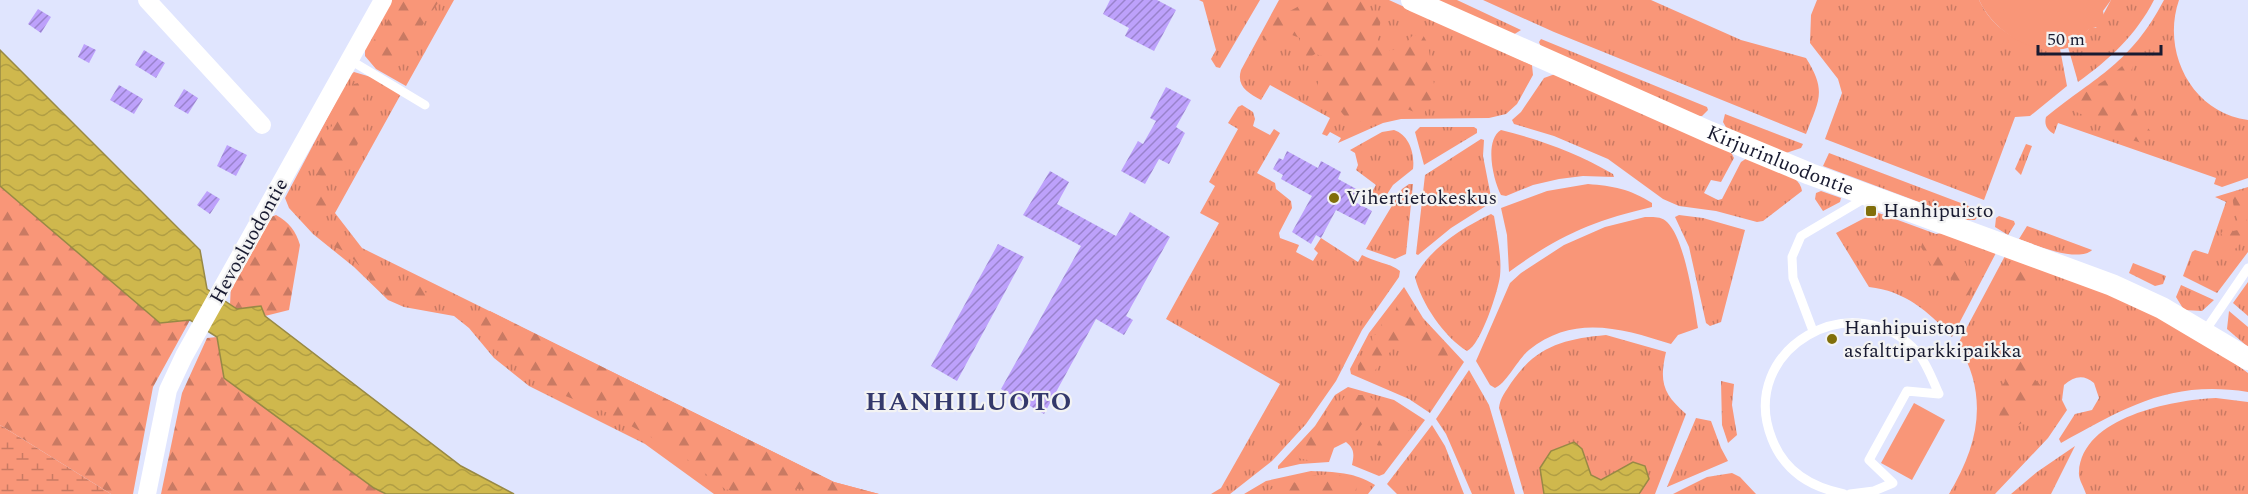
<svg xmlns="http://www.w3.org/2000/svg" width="2248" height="494" font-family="Spectral,serif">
<defs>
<pattern id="grass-tufts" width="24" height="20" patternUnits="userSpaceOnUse" patternTransform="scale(1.5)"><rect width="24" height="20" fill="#f99678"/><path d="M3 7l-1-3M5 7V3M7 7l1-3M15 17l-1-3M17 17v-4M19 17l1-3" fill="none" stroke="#c97a63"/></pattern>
<pattern id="forest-firs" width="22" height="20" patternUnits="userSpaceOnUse" patternTransform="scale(1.5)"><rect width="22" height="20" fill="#f99678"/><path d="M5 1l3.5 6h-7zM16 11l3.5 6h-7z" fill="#c97a63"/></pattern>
<pattern id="wetland-marsh" width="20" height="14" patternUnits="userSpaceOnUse" patternTransform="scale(1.5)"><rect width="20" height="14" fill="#f99678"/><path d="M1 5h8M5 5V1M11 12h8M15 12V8" fill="none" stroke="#c97a63"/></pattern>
<pattern id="water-waves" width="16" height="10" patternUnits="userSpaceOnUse" patternTransform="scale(1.5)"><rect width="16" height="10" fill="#cfb84d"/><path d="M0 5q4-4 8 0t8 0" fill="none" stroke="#b19e44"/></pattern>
<pattern id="building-hatch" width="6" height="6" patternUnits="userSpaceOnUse" patternTransform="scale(1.5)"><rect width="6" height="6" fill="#bda1fb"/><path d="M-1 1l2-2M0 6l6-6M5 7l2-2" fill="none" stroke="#9982cc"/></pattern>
</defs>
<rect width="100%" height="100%" fill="#e0e5fe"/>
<path fill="url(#grass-tufts)" d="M392,0H454L406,86L376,69L365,56V47Z
M1199,0H1260L1220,68L1216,67L1211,59L1216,50L1203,2Z
M1279,0H1389L1532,65L1533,75L1517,104L1506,114L1489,118L1401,119L1383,123L1338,143L1341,138L1330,132L1327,136L1322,134L1330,118L1270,85L1261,100C1248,93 1236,86 1241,70Z
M1437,0H1457L1521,30L1513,35Z
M1483,0H1651L1741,40L1806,58C1827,91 1819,100 1806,134L1554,32Z
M1817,0H1979C1994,32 2025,48 2060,49L2067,86L2030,116L2015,117L1984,200L1825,139L1842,93L1838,79L1810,43L1811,15Z
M2111,0H2154C2136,35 2110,59 2078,82L2068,47L2090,28H2096Z
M2164,0H2179C2161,52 2192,113 2248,120V178L2222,187L2214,184L2216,178L2058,123L2054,134C2047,130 2044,125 2046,117C2098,75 2130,64 2164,0Z
M1541,39L1707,107L1708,110L1702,116H1697L1541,47L1539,42Z
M354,72L371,77L401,94L335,213L362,248L834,482L879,494H714L645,444L529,386L494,358L469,328L454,316L404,307L388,300L354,267L313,234L289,208L285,198L350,75Z
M1555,74L1731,152L1734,158L1721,182L1711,180L1704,193L1718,200L1722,199L1741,162L1747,158C1763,165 1800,172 1802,191L1763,221L1757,222L1716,211L1679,206L1663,199L1608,159L1554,136L1514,124L1512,120L1521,112L1544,78Z
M1242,105L1253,112L1255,119L1253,126L1270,135L1274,129L1280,133L1257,173L1275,183L1276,189L1291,201L1292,208L1279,233L1280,238L1299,245L1296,252L1313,261L1318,253L1314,249L1321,238L1358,262L1362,255C1374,262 1390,263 1400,271L1399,277L1362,330L1336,381L1306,424L1272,461L1230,494H1211L1221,488L1280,384L1166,319L1219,223L1200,213L1215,186L1209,182L1238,129L1228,123L1238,107Z
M1725,114L1803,144L1801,148L1786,153L1727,129L1723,122Z
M1420,127H1474L1477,129V133L1424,165L1415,132Z
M1394,130C1409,135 1415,153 1413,169L1393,185L1380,205L1370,195L1376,185L1356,170L1358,165L1355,153L1350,150L1382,132Z
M1501,130C1541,140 1577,153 1613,174L1614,177L1583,176L1559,179L1533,185L1506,196L1501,195C1493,180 1484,140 1501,130Z
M1481,139L1484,140L1483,156L1492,202L1451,228L1418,255L1416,254L1425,175Z
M2026,144L2032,146L2021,175L2015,169Z
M1829,153L1982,211L1975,220H1967L1823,166Z
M1409,184H1413L1406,254L1395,259L1366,249L1402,189Z
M2248,187V252L2217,293L2183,276L2192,252L2195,250L2208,254L2226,202L2215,197Z
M1821,191L1841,198L1840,202L1823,211L1815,199L1816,193Z
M1876,212L1936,234L1942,233L1997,251L1952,337C1928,311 1905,291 1869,287L1836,233Z
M1491,214L1494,216C1497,235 1502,257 1500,276C1498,291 1481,345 1467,351C1444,337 1421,303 1415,277C1430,248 1462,228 1491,214Z
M1679,215L1703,218L1745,230L1721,322L1710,326L1706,323L1689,247L1675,217Z
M1999,216L2014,221L2015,224L2008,235L1995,227L1996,218Z
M2027,226L2092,250C2079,263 2035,245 2019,239Z
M2006,254C2089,286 2177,318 2248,373V392C2170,380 2127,407 2061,443L2059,439L2075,414L2092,410L2099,398L2094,383C2084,374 2074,376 2064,385L2062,400L2067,410L2048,438L1995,494H1949C1979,444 1989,396 1958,344Z
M2133,263L2166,276L2163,284L2155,286L2129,273Z
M2248,282V316L2233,303Z
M2181,285L2214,300L2202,311L2184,310L2176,297Z
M1404,287L1423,318L1464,362L1430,413L1409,399L1351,374L1350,369L1369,333Z
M2229,311L2248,327V347L2227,329Z
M1606,335L1666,352C1659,382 1663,394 1686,414L1655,494H1524L1499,408C1500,398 1506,391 1511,383C1536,346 1564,339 1606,335Z
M1469,370L1489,405L1515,494H1472L1446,434L1436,419Z
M1721,381L1734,384L1732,405L1737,435L1728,443L1722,425Z
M1348,387L1394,400L1425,420L1384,474L1379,476L1352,465C1354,455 1355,449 1346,442L1334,448L1329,462L1300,464L1278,469V466L1315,426L1335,395Z
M2216,398L2248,402V494H2086C2084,487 2078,479 2079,472C2082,417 2172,400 2216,398Z
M1696,418L1711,421L1721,448L1728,461L1667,487Z
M1432,425L1445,446L1464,494H1397L1387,484Z
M2075,446L2051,494H2011L2037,472Z
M1311,471C1334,472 1355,472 1375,485L1368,494H1244L1266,481Z
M1732,473L1740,477L1756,494H1673L1707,477Z"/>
<path fill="url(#forest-firs)" d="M402,0H440L399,59L380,64L370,55V46Z
M1305,0H1361L1369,10L1381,18L1377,44L1390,51L1404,46L1412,36L1423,35L1428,44L1436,98L1427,102L1424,116L1407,109L1403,118H1386L1375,122L1370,119L1362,122L1346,118L1338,108L1327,111C1304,97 1326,76 1322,56L1315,54L1309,58L1300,52V38L1292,35L1269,43L1263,39C1268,11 1291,17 1305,0Z
M2132,57L2135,60L2130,74L2129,93L2138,116L2152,133L2142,143L2128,139L2106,125L2074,111L2072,104L2075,99L2110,77Z
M366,81L369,88L357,109L366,121L349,167L334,179L317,175L313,167L321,136L332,126V119L354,84Z
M0,186L160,323L190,320L153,387L133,494H111L0,425Z
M325,190L333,194V201L321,212L318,231H313L310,225V217L292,197L295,193Z
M2243,191H2248C2248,211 2248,243 2233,250L2228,247L2221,233L2229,227L2233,231L2238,230C2241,217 2231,208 2233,196Z
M276,215C289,222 296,231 300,245L289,310L265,316L261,306L237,310L230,305L231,284L271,217Z
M1932,237L1941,238L1947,251L1955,249C1966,265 1980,277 1969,295L1955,298V283L1949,276L1932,267L1921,247L1924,238Z
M336,240L351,243L367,261L380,263L392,279L420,286L431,299L428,304C418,303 403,303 394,300C368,289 360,254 334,247L332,242Z
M2017,260L2023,266L2030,265L2037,269L2031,276L2032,281L2028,287L2005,285L2002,272L2012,261Z
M1404,300L1409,302C1419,323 1446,341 1449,359L1444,365L1436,366L1408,343L1395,346L1367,380L1358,376V364L1373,344L1372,337L1379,332L1382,323L1394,316L1398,302Z
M490,311L834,482L879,494H808L804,489L776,488L770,494H744L725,489L679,453L608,413L553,391L514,362L476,322L479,316Z
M1995,329L2003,330L2013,340L2015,361L2027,354L2040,369L2030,374L2041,386L2036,396L2039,402L2030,409L2022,423L2003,432L1996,427L2002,405L1998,391C1999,388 2002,386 2004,383C2010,375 1995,364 1994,355L1988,353L1987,348L1994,341L1992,333Z
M217,337L224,378L374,488L386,494H161L182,393L207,338Z
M1346,395H1367L1377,402L1392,403L1412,425L1399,446L1386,453L1377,445L1381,436L1390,429L1385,421L1365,420L1357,431L1332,437L1318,458L1312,461L1298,458L1299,447L1324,418L1328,419C1332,409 1340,404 1346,395Z
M1332,474L1357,479L1356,494H1259L1277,487L1286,479L1296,483L1311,476Z"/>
<path fill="url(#wetland-marsh)" d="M0,425L111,494H0Z"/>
<path fill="#f99678" d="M1979,0H2111L2103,11L2105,21L2101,26C2097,28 2092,27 2088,30C2080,37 2075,47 2063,49C2028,54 1993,30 1979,0Z
M1588,184C1613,186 1630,189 1652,203V207C1592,221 1558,236 1509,272L1507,235L1501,208L1547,191Z
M1645,217C1653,217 1661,216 1667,222C1685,239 1694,303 1698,328L1678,335L1671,344C1622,328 1573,314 1529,350C1518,359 1506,384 1495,388L1490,385L1476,361L1510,283L1521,273L1564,245L1605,227Z
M1914,403L1945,420L1912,480L1881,463Z"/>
<path fill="url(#water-waves)" stroke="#988945" stroke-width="1.5" d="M0,50L200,250L207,289L237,309L261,306L265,316L461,466L514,494H386L374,488L224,378L217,337L190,320L160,323L0,186Z
M1574,442L1582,449L1591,475L1601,480L1633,462L1645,466L1649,479L1639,494H1544L1540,468L1551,451Z"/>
<path fill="url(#building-hatch)" d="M1110,0H1157L1176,10L1154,51L1125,36L1129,28L1103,14Z
M38,9L51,17L41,33L28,24Z
M84,44L96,50L89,63L78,57Z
M144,50L165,63L156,78L135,65Z
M119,85L143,99L134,114L110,100Z
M1166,87L1191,100L1176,127L1185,133L1169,164L1159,159L1145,184L1121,171L1138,141L1143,144L1156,121L1150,118Z
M184,89L198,98L188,114L174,106Z
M227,145L247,155L236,176L217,166Z
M1287,151L1318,168L1321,161L1341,172L1338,179L1360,191L1355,202L1372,211L1365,225L1336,210L1321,238L1316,235L1311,244L1292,232L1312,196L1281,179L1283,175L1273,169L1279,158L1283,160Z
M1050,171L1069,182L1057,204L1116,236L1130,212L1170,237L1126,316L1133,320L1124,335L1096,319L1044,414L1001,389L1081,246L1023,215Z
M207,191L220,199L210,214L197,205Z
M998,244L1024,257L957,381L931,366Z"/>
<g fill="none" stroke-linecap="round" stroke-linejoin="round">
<path stroke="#fff" stroke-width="9" d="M350,60L425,105
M1813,331L1793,278L1792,257L1801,236L1867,197
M2205,331L2248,268
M1844,494C1811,487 1785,472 1772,439C1736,349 1855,281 1918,353C1927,364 1933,381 1939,394L1907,391L1869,460L1893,483L1874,491L1850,494"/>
<path stroke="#fff" stroke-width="18" d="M147,0L262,125
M147,494L168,390L184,356L383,0"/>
<path stroke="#fff" stroke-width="22" id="s1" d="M1412,0L1709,132L1810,174L2112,285L2162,308L2248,359"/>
</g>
<g fill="#806e0a" stroke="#f3f3f3" stroke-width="2">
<circle cx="1334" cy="198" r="6"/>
<rect x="1865" y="205" width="12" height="12" rx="3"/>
<circle cx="1832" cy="339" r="6"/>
</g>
<g text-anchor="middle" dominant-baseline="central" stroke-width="4.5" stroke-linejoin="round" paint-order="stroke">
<g font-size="20" fill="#191b31" stroke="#f3f3f3">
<text stroke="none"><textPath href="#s1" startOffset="402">Kirjurinluodontie</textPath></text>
<text transform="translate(249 241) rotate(-61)">Hevosluodontie</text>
</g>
<g font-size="20" fill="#191b31" stroke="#f3f3f3" text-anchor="start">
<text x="1346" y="198">Vihertietokeskus</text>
<text x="1883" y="211">Hanhipuisto</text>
<text x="1844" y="328">Hanhipuiston<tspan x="1844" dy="23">asfalttiparkkipaikka</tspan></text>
</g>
<g font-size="26" font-weight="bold" letter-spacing="1.5" fill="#34396b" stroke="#f3f3f3">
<text x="969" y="402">HANHILUOTO</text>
</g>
</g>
<path d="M2038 45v9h123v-9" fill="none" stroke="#191b31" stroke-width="3"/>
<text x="2047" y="45" font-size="18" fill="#191b31" stroke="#f3f3f3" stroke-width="4.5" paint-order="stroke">50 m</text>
</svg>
